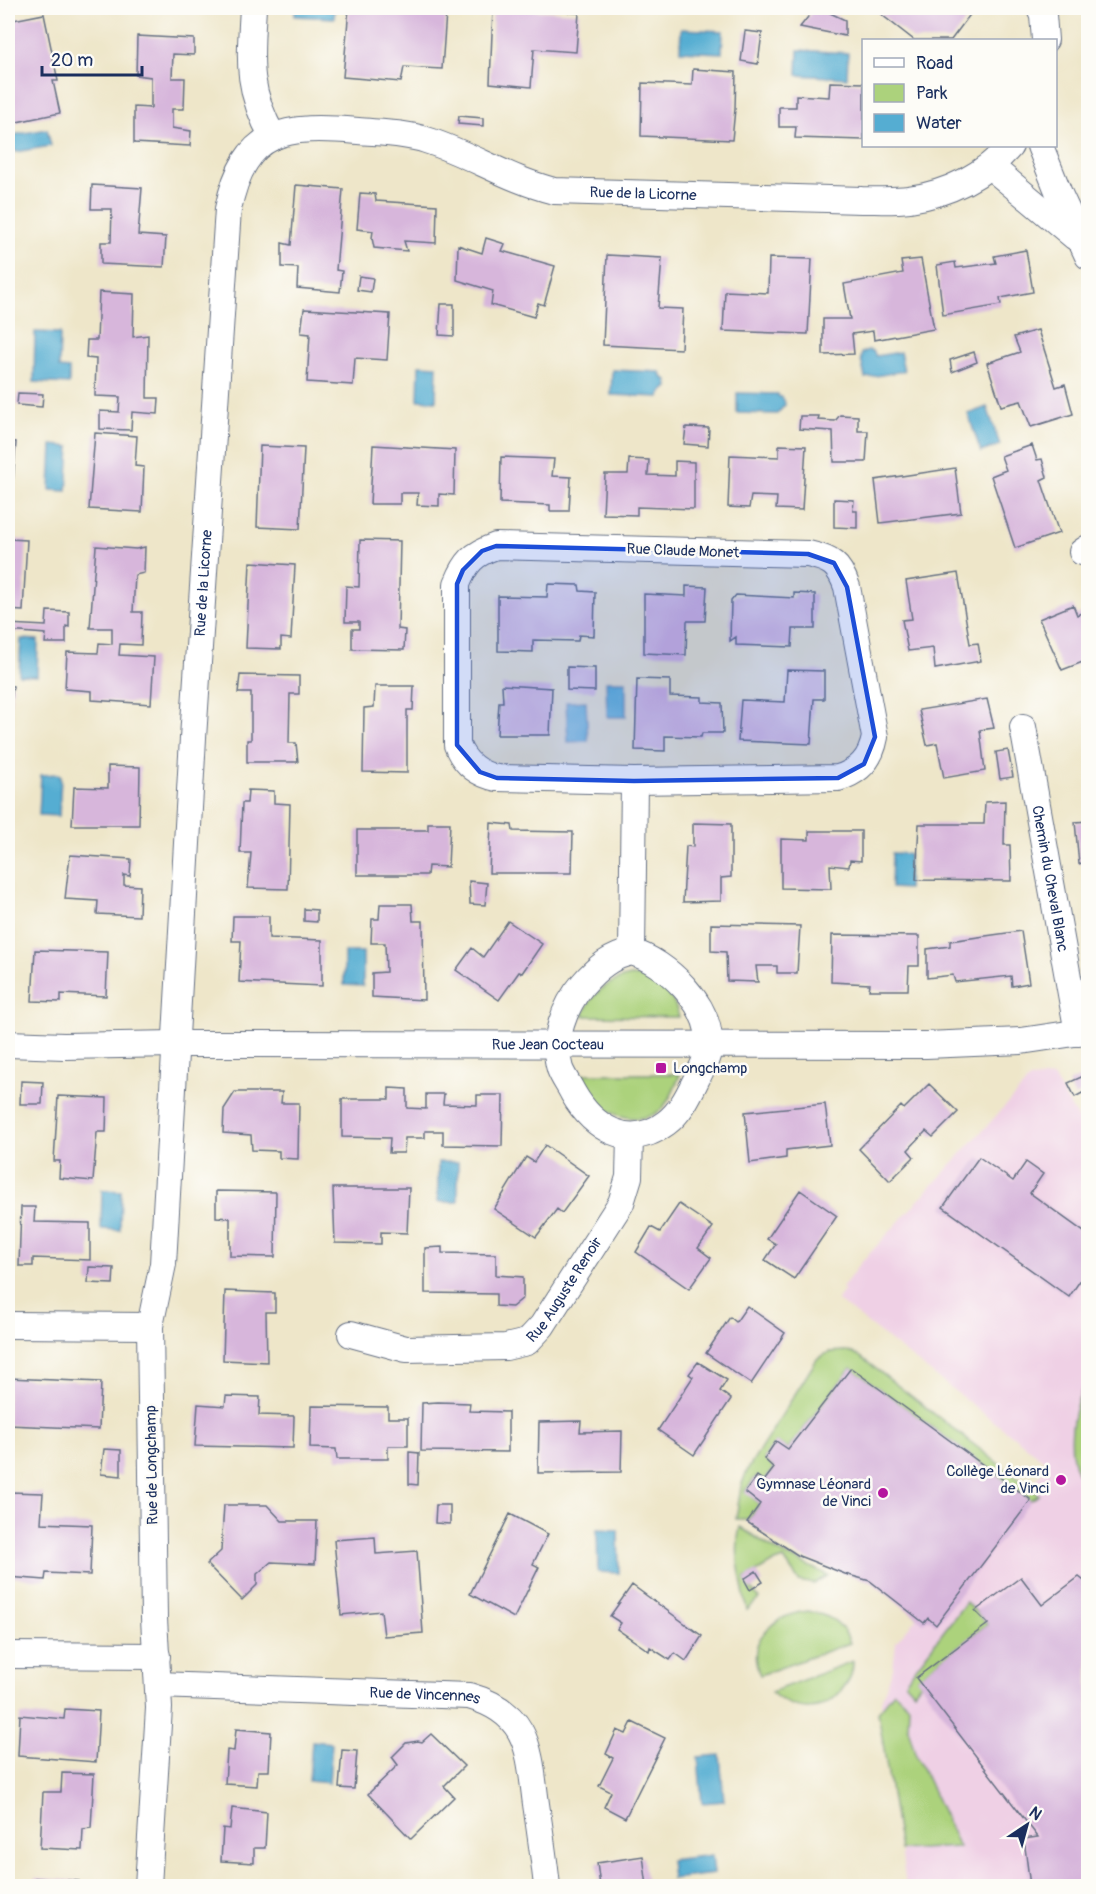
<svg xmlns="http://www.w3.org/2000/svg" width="1096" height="1894" font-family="Pangolin,sans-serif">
<rect width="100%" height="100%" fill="#fdfcf7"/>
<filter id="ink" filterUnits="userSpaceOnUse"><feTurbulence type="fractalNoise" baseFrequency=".0167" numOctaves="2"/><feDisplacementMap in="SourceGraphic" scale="12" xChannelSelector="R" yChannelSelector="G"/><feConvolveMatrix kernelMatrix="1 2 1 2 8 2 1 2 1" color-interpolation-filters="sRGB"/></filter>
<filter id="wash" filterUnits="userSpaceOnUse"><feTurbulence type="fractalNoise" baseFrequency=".008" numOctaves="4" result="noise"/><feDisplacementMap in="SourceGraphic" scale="24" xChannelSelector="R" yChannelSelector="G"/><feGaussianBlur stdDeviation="1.35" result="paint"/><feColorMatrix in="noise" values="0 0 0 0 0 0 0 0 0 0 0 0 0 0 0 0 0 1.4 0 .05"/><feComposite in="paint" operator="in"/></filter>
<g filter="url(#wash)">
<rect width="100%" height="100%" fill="#eee6c9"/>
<path fill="#efd0e5" d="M1053,1077L1088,1136V1886H906L881,1701L893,1668L896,1642L1049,1464L837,1300L845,1290L842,1288L858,1266L1030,1079Z"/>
<path fill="#acd27c" stroke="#64806d" stroke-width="1.5" d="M630,976C656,976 673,992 679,1017L583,1016C590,994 608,981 630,976Z
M582,1074H680C676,1086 670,1102 659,1111C642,1124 613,1118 598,1103C591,1095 586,1084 582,1074Z
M845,1351L858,1355L1039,1495L1031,1500L851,1368L788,1449L776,1442L764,1459L774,1468L764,1481L757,1476L745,1491L760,1504L749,1519H736L741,1486L748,1469L817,1359L829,1352Z
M1088,1379V1489C1062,1461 1070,1409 1088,1379Z
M740,1527L777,1551L828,1575L814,1584L799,1581L784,1559L770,1564L744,1579L759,1599L747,1610C742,1582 733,1555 740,1527Z
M966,1602L988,1624L917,1678L921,1683L914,1692L905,1682Z
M808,1611C830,1616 842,1621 850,1643L760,1675C744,1640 774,1615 808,1611Z
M853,1661C853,1672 851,1678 844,1687C824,1715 795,1713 771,1692Z
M894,1692L909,1706L908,1728L915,1753L959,1847L900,1850L878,1712Z"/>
<path fill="#55add2" stroke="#386e98" stroke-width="1.5" d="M295,8H335L334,18L295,16Z
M681,29L723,31L722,53L680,51Z
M798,50L848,53L847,78L797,75Z
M47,129L51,146L16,152L15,150L9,147V141L13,138L12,135Z
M35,332L60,333L59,368L69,369V384L34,382Z
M868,350L873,351L876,356L900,352L904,371L865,378L861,359L862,353Z
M419,365L437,366L436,401L418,400Z
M612,370L661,372L662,377L667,380L668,387L661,393L660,397L611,395Z
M737,393L778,394V396C783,397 785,400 785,405L777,414L737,413Z
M987,407L1000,445L981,452L968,414Z
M52,445L70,447L67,491L50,490Z
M21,639L38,640L37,676L19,675Z
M606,681H626V717H607Z
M586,701L588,741L568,742L566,702Z
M59,774L61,776L59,816L39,815L41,775Z
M892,853L909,854L908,889L891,888Z
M344,952H363V986L344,985Z
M438,1162H458V1202H438Z
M102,1190L121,1191L120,1230L101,1229Z
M597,1529L618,1530L619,1573L598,1572Z
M312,1741L332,1743L329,1783L309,1781Z
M720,1755L724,1801L702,1803L698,1757Z
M712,1855L714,1874L672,1879L670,1860Z"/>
<g id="blocks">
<path fill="#d7b6db" d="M349,8H390L446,13L442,69L404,67L401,82L343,77Z
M493,8L579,13L576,52L534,49L531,87L490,83Z
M815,8H834L830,13L845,20V36L800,27Z
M873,8H975L951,40H914Z
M44,14L58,81H53L60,113L12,123L8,100V21Z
M745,31L762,33L758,64L741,61Z
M137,36L194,39V55L173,54L172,78H185L184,109H172V128L191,131L190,146L134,143V107L151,108V77L136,75Z
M693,69L736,72L735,109L732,140L641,136L642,83L692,85Z
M830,82L864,83V140L795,138L796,127H779V107H796V95L829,97Z
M459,116L483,118V126L458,124Z
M92,185L142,188L138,235L166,237L164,267L101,264V242H111L112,209H91Z
M296,185L343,189L336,270L342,271L340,292L297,288L298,268L282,267V243L291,245Z
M360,193L375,194L376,201L437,205L436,243L404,241L407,251L374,248L372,238L373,231L357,229Z
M486,238L505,244L502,251L555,266L544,305L538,303L534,317L491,305L493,291L457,280L458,245L482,253Z
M1026,250L1033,292L1000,298L1001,305L943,315L937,265L955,262L956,268L996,263L994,256Z
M607,255L662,258L658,308L683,309L681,349L603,345Z
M769,258L812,259L808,334L723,331L725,291L768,293Z
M921,259L934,329L874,340L873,331L852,334L854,354L823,355V319H850L844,284L903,273L901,261Z
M359,276L373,278L371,292L357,290Z
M99,292L134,294L133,337L148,335L147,398H159L158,414L132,412L131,430L100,429V411L119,412L120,397L95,396L96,359L86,358L87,340H97Z
M441,304H454V336L439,335Z
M304,309L390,314L387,360L355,358L353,385L307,382L310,334L301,333Z
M1038,330L1056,387L1065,384L1073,414L1031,427L1021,401L1001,406L987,363L1020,352L1014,337Z
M974,352L977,362L952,372L950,360Z
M18,393L43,394L42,407L17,405Z
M840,415L858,416V431H868L866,462H834L833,431L799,429L800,416H819L818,420L835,421Z
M686,427L709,428L708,446L684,444Z
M95,433L137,436L135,466L144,467L142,512L89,509Z
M8,441L16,442L13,484H8Z
M373,445L455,450L454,495L439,494V506L417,505L418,493H400V504H370Z
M779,445L806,446L802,510L776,509L777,497L751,496L749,508L728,507L730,455L779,457Z
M1032,445L1037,460L1042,459L1047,477L1041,480L1059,533L1015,548L991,476L1006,470L1001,456Z
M260,446L304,448L300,529L257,527Z
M501,457L554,459L552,476L571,477L569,511H550V505L500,503Z
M629,459L649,460L648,475L675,476V461L694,462V509L637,507V515L603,514L605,474H628Z
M955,468L961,513L880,523L875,480Z
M834,499L854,500L853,511H857V528L834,527Z
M8,539L27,540L23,611L8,610Z
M360,540L400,541L398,629L405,630L404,650L352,649V629H359V622H345L346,586L359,587Z
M96,546L136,549L145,547L144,573L135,575L133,612H142L141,645L120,644L119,655L154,657L151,704L92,700V691L65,689L67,652L98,653L99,643L112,644V628H90Z
M250,562L295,565L291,639L281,638V649L246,648Z
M958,573L970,644L978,643L981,661L935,669L933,648L908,651L902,620L912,619L906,581Z
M548,584L579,585L580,591L595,592L594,636L579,635L578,641L533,640V652L498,651V596L547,597Z
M686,586L707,587L705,621H687L686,655L644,653V594L686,596Z
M794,593L815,594V629H793L792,647L736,645V637L730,641L731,601L736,595L794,598Z
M1073,605L1077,615L1088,610V660L1062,670L1039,619Z
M47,611L69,612V627L66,626V643H45L46,634L8,631V624L46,626Z
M567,667L595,668V691L567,690Z
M787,670L824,671V699H814L811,744L738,741L741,700L785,702Z
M240,675L299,676V694H290L289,743H296L298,762H247V740H251V693H238Z
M637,679L670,680V696L702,697V702L722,703L723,733H702L701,737L665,736V751L635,750Z
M8,685L13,686L10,709H8Z
M502,685L552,688L550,735H497L499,702H503Z
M375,686H414L413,710H407V773L363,772L364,708L374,707Z
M987,699L994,728L980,730L985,771L944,778L937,743L927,745L919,710Z
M1008,750L1013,777L1000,779L996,752Z
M108,766L140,767L139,825H72L74,787L108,788Z
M248,790L274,791V803L290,804L288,889L248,888L251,853H240L242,803H247Z
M1005,801L1004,845H1010L1011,881L916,880L919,824H984L985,802Z
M1088,821V861L1079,864L1075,822Z
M428,823H450L448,867L428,866L427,875H357V830H428Z
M491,823L512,825L513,831L573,832L572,873H489Z
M693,823L731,824V877L721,878V901L683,902L686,846L693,847Z
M809,831H861V861L850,860L849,867L830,865L831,889L781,888V839L809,840Z
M70,855L131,859L130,876L124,875V885L140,886L139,916L97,914L98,901L65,899Z
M469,881L487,883L485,905L470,904Z
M380,904H412L413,921H423L424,1000L372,997V973L386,972L385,943H371L372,919H379Z
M304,909L317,910V922L304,921Z
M233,916H269V938L322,940V986L239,982L241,941H232Z
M508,921L542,944L522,973L519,972L499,1000L456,970L472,948L483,957Z
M711,924L800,926L797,973H777V966H756L758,982L727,981L726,952L711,951Z
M1021,931L1029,983L1012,986L1011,976L955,982L953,975L927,978V949L950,946V941Z
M832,935L919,936V966H909L908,990H869L870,984L831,982Z
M35,950L108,952L106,996L61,994V1002L32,1001Z
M1088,1074V1101L1084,1092L1075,1097L1068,1083Z
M21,1081L43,1082L42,1104H20Z
M929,1084L958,1112L933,1137L926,1131L908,1150L914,1157L890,1181L859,1149L901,1106L904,1109Z
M389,1088L407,1089V1108L426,1109V1094H444L443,1104L477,1105V1095H503L502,1146L443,1145V1131H425V1138H405L404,1153H389L390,1138L342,1137V1099H389Z
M235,1092H282L281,1103H299L298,1159L279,1158V1151L252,1150L251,1135L223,1133L224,1109Z
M58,1096L107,1098L106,1132H97L93,1181L59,1178L60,1161H54Z
M825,1104L830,1145L786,1150V1158L750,1163L745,1112Z
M545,1145L589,1176L562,1213L557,1209L536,1237L494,1209L526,1157L534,1162Z
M979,1157L1013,1181L1026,1162L1043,1174L1030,1193L1088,1235V1269L1069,1297L943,1207Z
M333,1188H409L407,1233L381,1232V1244L335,1243Z
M800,1190L837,1216L794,1279L765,1260L776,1244L767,1239Z
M216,1191L276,1192L275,1257L230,1256V1218L216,1217Z
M679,1204L713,1227L698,1248L711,1258L689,1289L636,1252L651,1227L660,1232Z
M21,1207H35L34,1222L90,1223V1260L33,1258V1266H19Z
M442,1247V1253L496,1254V1275L523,1277V1298L512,1307L496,1306V1294L425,1293V1248Z
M89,1267L114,1268L113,1284L88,1283Z
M225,1291L275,1293V1312H266L267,1362L223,1360Z
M747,1306L785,1333L751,1384L706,1353L730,1317L736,1322Z
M698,1362L727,1380L720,1391L731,1399L694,1455L658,1430L693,1377L689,1374Z
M851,1368L1031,1500L936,1625L928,1618L924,1623L870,1581L845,1574L799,1556L747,1522L760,1504L745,1492L757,1476L764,1481L774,1468L764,1459L776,1441L788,1449Z
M8,1378L101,1382L99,1429L8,1425Z
M226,1396L260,1397L259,1415L294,1416L293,1448L195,1446L198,1404L225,1406Z
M438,1402L470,1403L469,1411L508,1412V1452L421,1451L422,1403Z
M311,1406L388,1407V1418H408V1446H388V1459H337L336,1449L310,1448Z
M581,1421L580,1432L622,1431L621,1472L538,1473L539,1422Z
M104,1449L121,1450V1476L101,1474Z
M409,1452L419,1453L418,1485L409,1484Z
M8,1492L43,1493L41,1523L92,1525L90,1575L46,1573L45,1580L8,1577L10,1552H8Z
M224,1505H267L282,1521H317L315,1564L271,1562L257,1574V1585L242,1600L207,1564L221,1551Z
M436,1505H450V1524L435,1523Z
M510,1514L548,1534L533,1564L539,1567L514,1618L470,1594Z
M375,1537L376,1554L417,1551L423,1633L384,1636L381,1611L341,1615L334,1540Z
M756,1571L763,1582L750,1590L744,1579Z
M1021,1577L1042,1605L1079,1577L1088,1584V1886H1030L1024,1839L1038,1837L916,1678L988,1624L975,1611Z
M632,1585L702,1636L686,1661L675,1653L670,1660L650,1647L649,1651L617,1629L621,1623L610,1616Z
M65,1709L99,1711L96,1762L18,1756L20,1715L64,1719Z
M632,1722L665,1738L625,1818L604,1807L611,1792L599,1786L613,1758L606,1754L617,1730L626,1734Z
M236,1729L271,1732L269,1771H258L257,1786L225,1784L227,1750L234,1751Z
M431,1734L464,1766L444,1786L454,1797L411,1839L368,1794L398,1765L392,1757L406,1743L418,1741L422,1742Z
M342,1750L357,1751L354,1789L339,1788Z
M62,1773L94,1774L91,1828L83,1829L82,1850L40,1848L43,1792H61Z
M232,1808L267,1812L265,1848H254V1863L221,1861L223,1828L230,1829Z
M643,1856L647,1886H600L597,1863Z
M35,1878L79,1881V1886H35Z"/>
</g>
</g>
<g filter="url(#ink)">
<use href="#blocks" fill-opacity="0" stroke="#656f83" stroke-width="1.5"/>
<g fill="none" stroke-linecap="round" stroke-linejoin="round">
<defs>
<g id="street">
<path d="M253,8C250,60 246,89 273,137"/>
<path d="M1040,8L1043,15L1045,40"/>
<path d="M1040,146L1060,196L1088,256"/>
<path d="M990,166L1075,237"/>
<path d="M496,546L808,554C831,559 839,564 847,587L875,737C871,759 859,772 838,778L634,781L497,778C478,774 464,763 457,745V584C466,562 473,554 496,546Z"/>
<path d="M1082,552L1088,548"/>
<path id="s1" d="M1023,727L1078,1033"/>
<path d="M632,952C666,962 711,1005 709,1044C709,1056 702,1068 697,1078C689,1094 681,1112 666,1123C629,1151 593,1128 573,1093C569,1085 563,1077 560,1069C551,1040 565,1005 583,984C597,968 611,956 632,952Z"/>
<path d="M632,952L634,781"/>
<path id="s2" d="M8,1044L64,1046L176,1044L926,1045L1021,1041L1088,1031"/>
<path d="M8,1325L150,1326"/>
<path id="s3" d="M351,1334L406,1349L506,1347L527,1342L542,1326L621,1203L629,1177L630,1136"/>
<path d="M8,1655L157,1656"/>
<path id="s4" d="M158,1685L469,1696C530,1713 529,1751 536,1804C540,1831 544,1859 547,1886"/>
<path id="s5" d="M148,1886L159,1708L154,1618L150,1326L163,1264L193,738L228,209C245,128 285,125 358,131C381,133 404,133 426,140C471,154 507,179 554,191L862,200C878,200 894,201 909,199C948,194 985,175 1010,146"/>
</g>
</defs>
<use href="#street" stroke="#656f83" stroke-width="28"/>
<use href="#street" stroke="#fff" stroke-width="26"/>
</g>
</g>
<path fill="#1d4ed8" fill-opacity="0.2" stroke="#1d4ed8" stroke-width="4.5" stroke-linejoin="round" d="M496,546L808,554L834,563L847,587L875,737L864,764L838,778L634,781L497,778L480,772L457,745V584L463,570L482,551Z"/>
<g fill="#b5179e" stroke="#fdfcf7" stroke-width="2">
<rect x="655" y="1062" width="12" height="12" rx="3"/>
<circle cx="1061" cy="1480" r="6"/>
<circle cx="883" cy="1493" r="6"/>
</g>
<g text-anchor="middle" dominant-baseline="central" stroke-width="5" stroke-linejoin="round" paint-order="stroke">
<g font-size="15" fill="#1b2f5e" stroke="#fdfcf7">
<text stroke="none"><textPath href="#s5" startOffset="2151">Rue de la Licorne</textPath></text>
<text transform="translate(683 551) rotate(2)">Rue Claude Monet</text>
<text stroke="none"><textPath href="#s5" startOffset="1306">Rue de la Licorne</textPath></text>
<text stroke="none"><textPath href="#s1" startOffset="154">Chemin du Cheval Blanc</textPath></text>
<text stroke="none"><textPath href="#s2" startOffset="540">Rue Jean Cocteau</textPath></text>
<text stroke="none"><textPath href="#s3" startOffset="243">Rue Auguste Renoir</textPath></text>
<text transform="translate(152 1465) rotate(-91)">Rue de Longchamp</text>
<text stroke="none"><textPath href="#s4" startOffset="267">Rue de Vincennes</textPath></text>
</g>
<g font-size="15" fill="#1b2f5e" stroke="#fdfcf7" text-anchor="end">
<text x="673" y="1068" text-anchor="start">Longchamp</text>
<text x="1049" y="1471">Collège Léonard<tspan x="1049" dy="17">de Vinci</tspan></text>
<text x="871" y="1484">Gymnase Léonard<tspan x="871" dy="17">de Vinci</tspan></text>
</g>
</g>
<rect width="1096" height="1894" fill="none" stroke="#fdfcf7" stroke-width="30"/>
<rect x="862" y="39" width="195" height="108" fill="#fdfcf7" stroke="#a3aaba" stroke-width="1.5"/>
<rect x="874" y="58" width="30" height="9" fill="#ffffff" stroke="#a3aaba" stroke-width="1.5"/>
<text x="916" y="69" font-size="18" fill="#1b2f5e">Road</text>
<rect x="874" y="84" width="30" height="18" fill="#acd27c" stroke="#a3aaba" stroke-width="1.5"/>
<text x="916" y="99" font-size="18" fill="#1b2f5e">Park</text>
<rect x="874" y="114" width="30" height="18" fill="#55add2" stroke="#a3aaba" stroke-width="1.5"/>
<text x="916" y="129" font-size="18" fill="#1b2f5e">Water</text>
<g transform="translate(1027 1825) rotate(36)" stroke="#fdfcf7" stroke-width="4.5" paint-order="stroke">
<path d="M0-4.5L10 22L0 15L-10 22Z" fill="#1b2f5e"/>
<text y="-9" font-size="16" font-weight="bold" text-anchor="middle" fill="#1b2f5e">N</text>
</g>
<path d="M42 66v9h100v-9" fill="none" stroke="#1b2f5e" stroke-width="3"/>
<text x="51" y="66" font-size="18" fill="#1b2f5e" stroke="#fdfcf7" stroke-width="4.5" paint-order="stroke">20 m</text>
</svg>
